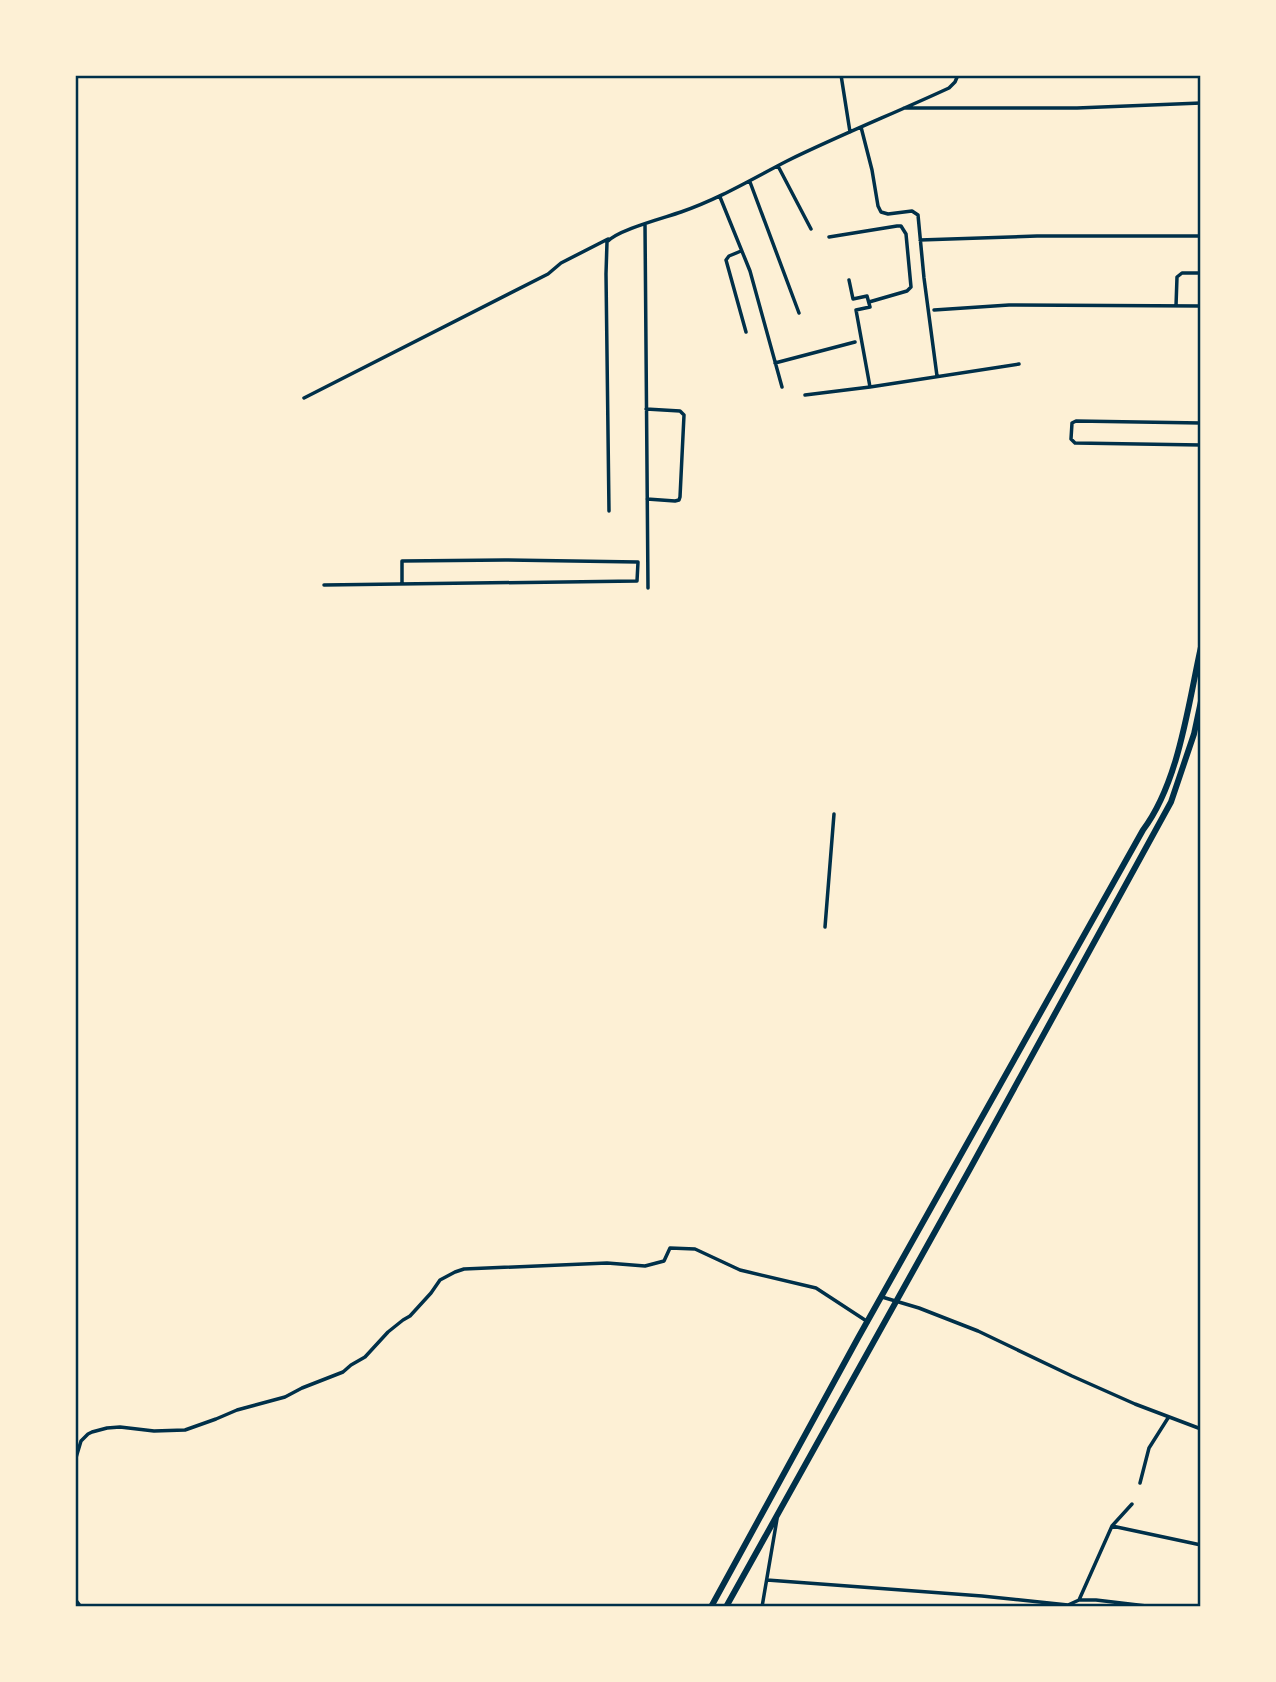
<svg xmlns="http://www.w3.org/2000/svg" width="1276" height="1682" font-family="Cabin,sans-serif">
<rect width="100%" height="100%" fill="#fdf0d5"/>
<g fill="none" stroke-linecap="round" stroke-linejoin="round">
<path stroke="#003049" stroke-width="3.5" d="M841,75L850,132
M904,108H1077L1201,103
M861,127L872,170L878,206L881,212L888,214L912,211L918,215L924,278L937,376
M778,166L811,229
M750,182L799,313
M720,197L750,271L782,387
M645,225L648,588
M829,237L897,226H901L906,234L911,287L907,291L869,302
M920,240L1037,236H1201
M741,251L729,256L726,260L746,332
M849,280L853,299L867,296L870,307L856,310L870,387L1019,364
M1176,306L1177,277L1182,273H1201
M934,310L1009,305L1201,306
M775,363L855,342
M805,395L870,387
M304,398L548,274L561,263L608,239
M646,409L680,411L684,415L680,497L679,500L675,501L647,499
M1201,423L1076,421L1072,423L1071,439L1075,443L1201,445
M609,511L606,274L607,242C617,230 664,218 681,212C719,199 752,179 787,161C840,135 895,113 949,88L955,82L958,75
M324,585L637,581L638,562L505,560L402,561V584
M825,927L834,814
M882,1297L919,1308L978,1331L1072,1376L1135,1404L1201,1429
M75,1461L81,1441L88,1434L92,1432L107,1428L120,1427L154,1431L185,1430L216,1419L237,1410L285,1397L302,1388L343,1372L351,1365L365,1357L388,1332L403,1320L410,1316L431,1293L440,1280L455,1272L464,1269L607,1263L645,1266L664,1261L670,1248L695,1249L740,1270L816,1288L868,1322
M1140,1483L1149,1448L1168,1418
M75,1521V1525
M1112,1526L1201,1545
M767,1580L982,1596L1068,1605L1079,1600H1096L1155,1607
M75,1599L81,1607
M1079,1600L1112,1526L1132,1504
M762,1607L777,1519"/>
<path stroke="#003049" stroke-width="6" d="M711,1607L858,1338L1143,830C1179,782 1188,705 1201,647
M726,1607L971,1167L1171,802L1194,734L1201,701"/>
</g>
<rect width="1276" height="1682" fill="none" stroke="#fdf0d5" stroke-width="154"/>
<rect x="77" y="77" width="1122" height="1528" fill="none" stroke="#003049" stroke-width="2.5"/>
</svg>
